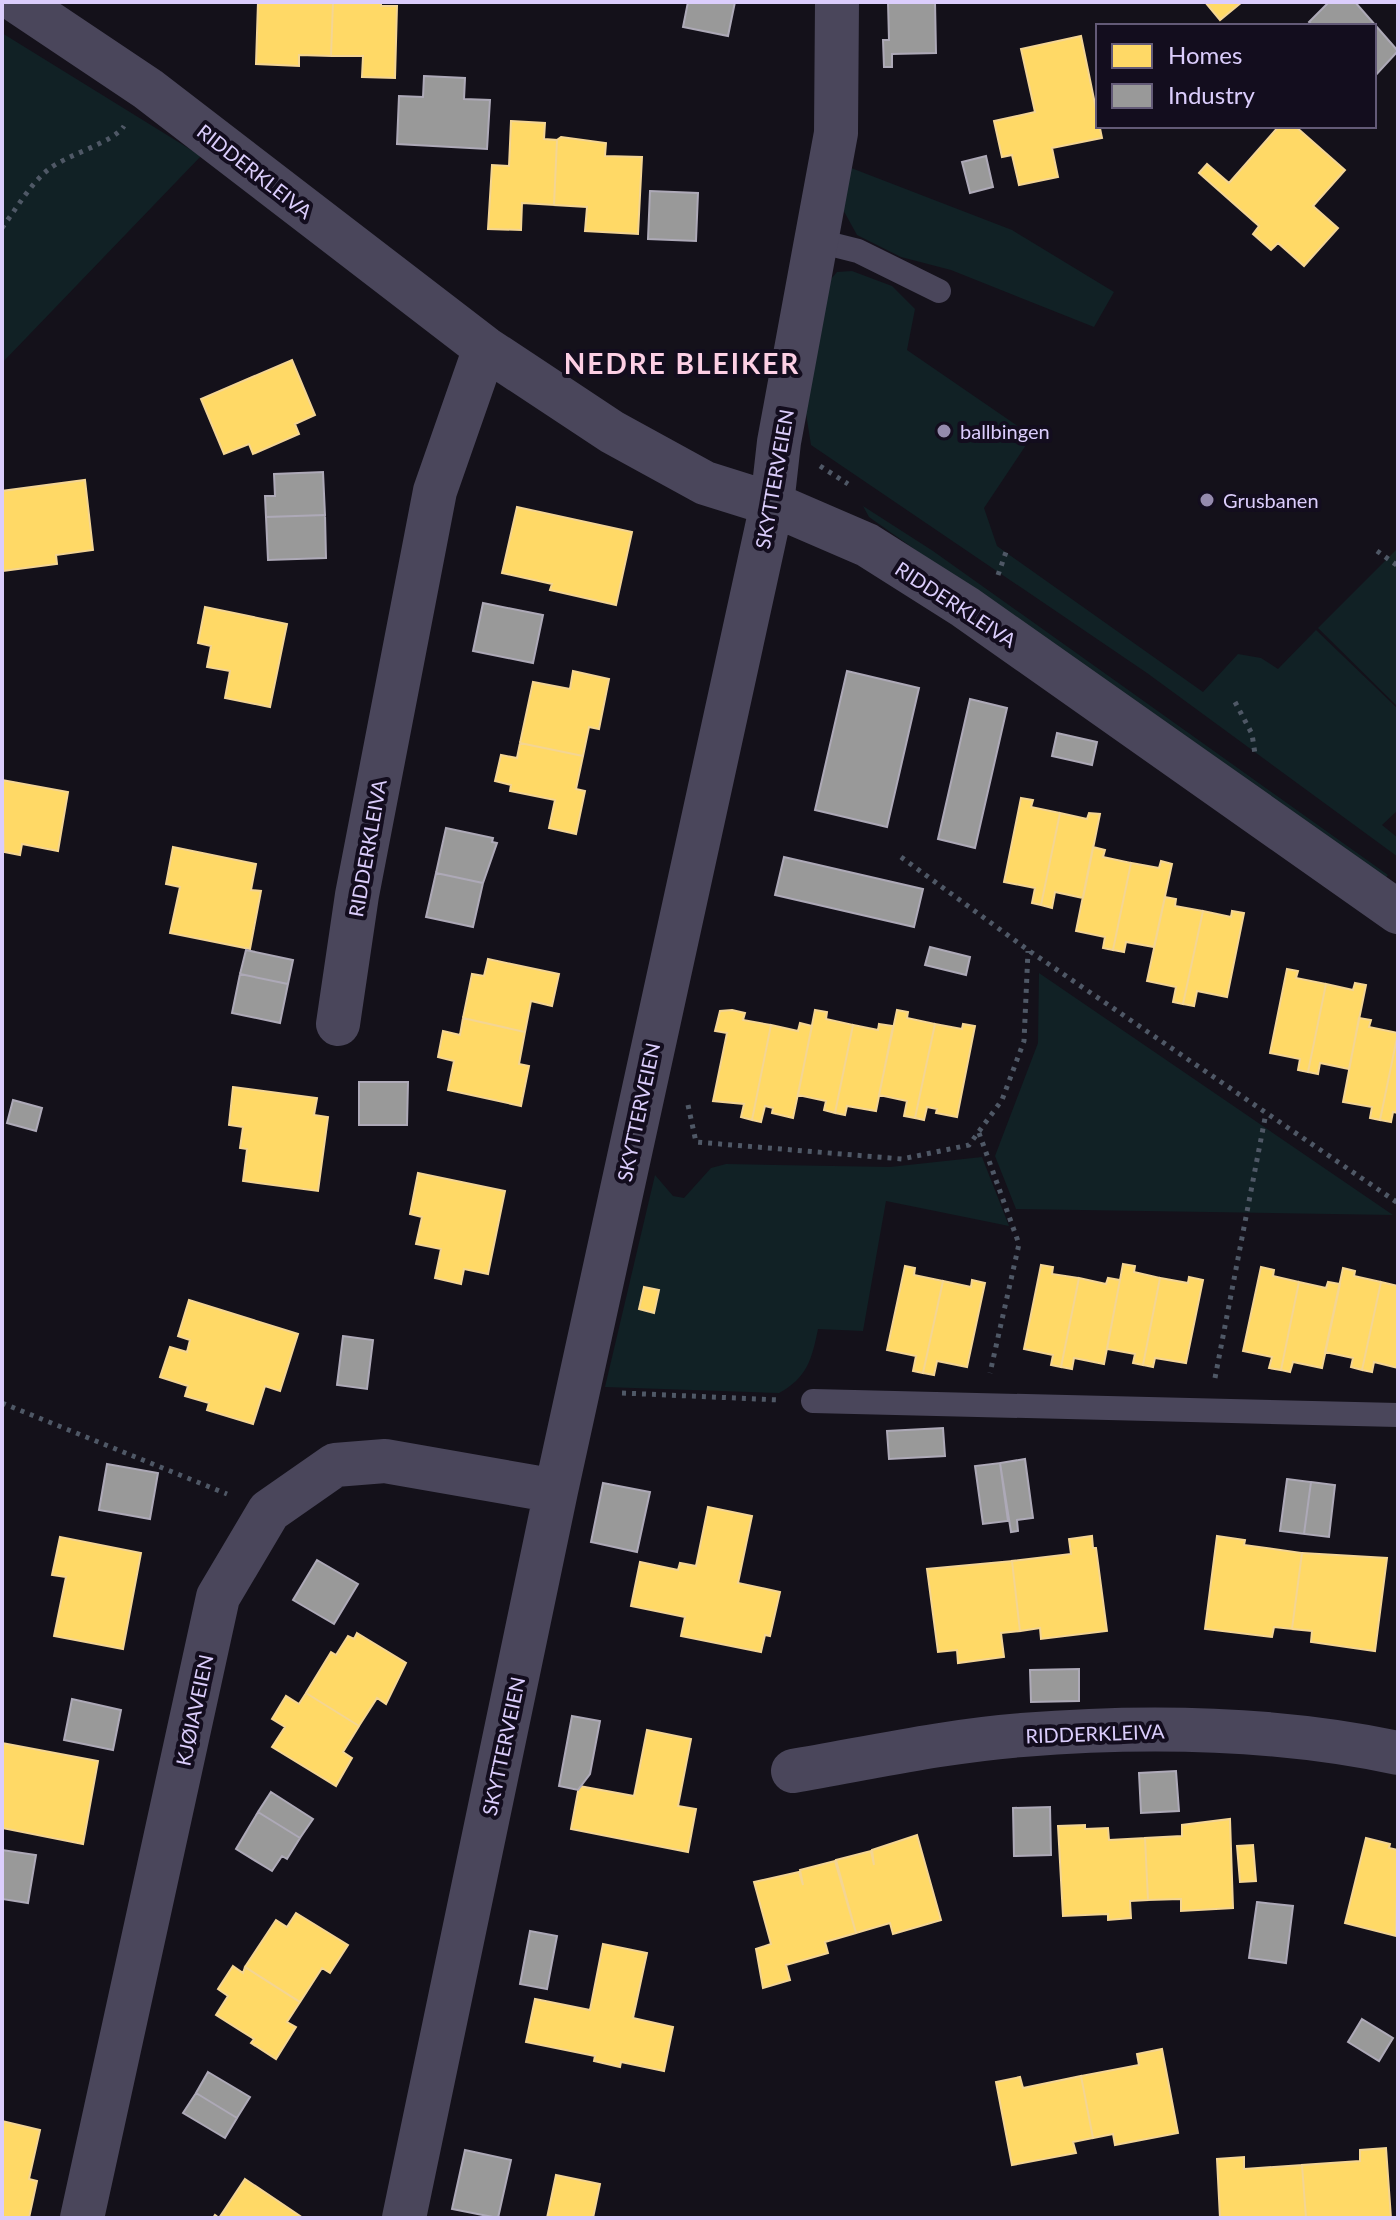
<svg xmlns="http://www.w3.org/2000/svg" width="1400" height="2220" font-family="Lato,sans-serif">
<rect width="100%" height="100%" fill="#14111a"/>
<path fill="#112125" d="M2,33L201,156L2,363Z
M846,166L1012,230L1114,292L1094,327L951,270L901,257L857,235L841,206Z
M852,271L892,286L915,309L907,350L1032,436L984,508L997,546L1203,692L1238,654L1261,658L1278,669L1316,630L1398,709V810L1382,825L1398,838V857L1147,673L811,445L805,407L818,294L837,272Z
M863,506L933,551L1388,875L1383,881L869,517Z
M1398,548V707L1318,628Z
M1039,973L1393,1215L1016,1209L995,1156L1038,1043Z
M982,1157L1009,1226L886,1201L863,1331L818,1329C812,1359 807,1378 779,1393L605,1387L655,1175L673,1196L684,1198L711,1168L726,1164L890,1167Z"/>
<path fill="#ffd966" stroke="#f4d593" stroke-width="2" d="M258,2H333L331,56L299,55V66L256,64Z
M333,2H381V6H397L395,78L362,77L363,56H331Z
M1205,2H1242L1220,20Z
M1081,36L1102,138L1052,148L1058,177L1019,185L1012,155L1002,157L994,121L1035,112L1021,49Z
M511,121L545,123L544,139L557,140L554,205L522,203L521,230L488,229L492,165L509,166Z
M1279,126H1295L1345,170L1313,206L1338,228L1304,266L1278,243L1271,250L1253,234L1259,226L1199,173L1207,164L1229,183Z
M561,137L606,143L605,156L642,157L638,234L585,231L587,207L554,205L557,140Z
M292,360L315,415L295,424L299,434L253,454L249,444L224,454L201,399Z
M85,480L93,550L56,555L57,564L2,571V491Z
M517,507L632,532L616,605L550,590L552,584L502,573Z
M205,607L287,624L270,707L225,698L230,671L207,667L211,646L198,643Z
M573,671L609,679L599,729L589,727L583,756L520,743L533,682L570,689Z
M520,743L583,756L576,789L585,791L576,834L549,828L555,800L510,791L511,785L495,781L501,755L517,758Z
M2,780L68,792L58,851L22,844L20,855L4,852Z
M1021,798L1033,800L1031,807L1060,813L1041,905L1032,903L1035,888L1004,882Z
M1060,813L1087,819L1089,813L1100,814L1083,898L1055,892L1052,908L1041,905Z
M173,847L256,864L251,890L261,891L250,949L170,933L180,887L166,884Z
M1093,847L1105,850L1103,857L1131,863L1113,950L1103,948L1105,937L1076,931Z
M1161,861L1172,864L1154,947L1126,942L1124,952L1113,950L1131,863L1159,868Z
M1165,897L1176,899L1175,906L1203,911L1183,1004L1173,1002L1176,987L1147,981Z
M1203,911L1231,917L1232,911L1244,913L1227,997L1197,991L1194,1006L1183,1004Z
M488,959L559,974L552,1006L531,1001L525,1032L463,1018L472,974L484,976Z
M1287,969L1298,971L1296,978L1326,984L1308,1072L1298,1070L1300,1059L1270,1053Z
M1355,983L1366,985L1349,1069L1320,1063L1318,1074L1308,1072L1326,984L1353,990Z
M732,1010L745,1013L743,1020L771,1025L752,1120L741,1117L744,1104L713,1101L727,1033L715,1031L720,1011Z
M815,1010L827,1012L826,1019L853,1025L835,1113L824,1110L826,1101L798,1095Z
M897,1010L908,1012L907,1018L935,1024L915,1118L904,1116L907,1101L879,1095Z
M463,1018L525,1032L519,1064L529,1066L521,1106L448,1090L454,1061L438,1057L443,1031L460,1035Z
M1359,1018L1371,1020L1369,1027L1398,1033L1380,1120L1370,1118L1372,1107L1343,1102Z
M800,1023L812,1026L793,1118L772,1113L773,1108L765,1106L761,1122L752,1120L771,1025L798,1031Z
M879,1024L893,1026L876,1111L847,1106L845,1115L835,1113L853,1025L878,1030Z
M935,1024L962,1029L963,1024L975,1026L957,1117L936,1113L937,1109L927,1107L924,1120L915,1118Z
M1398,1033V1113L1393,1112L1391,1122L1380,1120Z
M233,1087L317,1098L314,1115L328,1117L318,1191L243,1181L247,1149L240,1148L243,1127L229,1125Z
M418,1173L505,1191L488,1274L464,1269L461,1284L435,1278L441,1249L416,1244L422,1217L410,1214Z
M1123,1264L1135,1266L1134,1272L1160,1278L1143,1365L1133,1363L1135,1354L1107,1349Z
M1041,1265L1053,1267L1052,1274L1079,1278L1061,1367L1051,1365L1053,1355L1024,1349Z
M905,1266L915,1268L914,1275L943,1281L923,1373L913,1371L916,1356L887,1350Z
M1261,1267L1274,1270L1273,1276L1299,1282L1281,1370L1269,1368L1272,1357L1243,1351Z
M1343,1268L1355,1271L1354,1276L1381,1282L1362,1370L1351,1367L1353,1358L1325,1352Z
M1189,1277L1203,1280L1186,1363L1155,1358L1153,1367L1143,1365L1160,1278L1188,1283Z
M1079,1278L1106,1284L1108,1278L1120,1280L1104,1364L1074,1358L1072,1369L1061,1367Z
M972,1280L985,1283L967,1367L937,1361L934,1375L923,1373L943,1281L971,1287Z
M1299,1282L1326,1288L1328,1282L1340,1284L1322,1368L1293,1362L1290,1372L1281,1370Z
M1381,1282L1398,1286V1368L1374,1362L1372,1372L1362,1370Z
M644,1287L659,1290L654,1313L639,1309Z
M189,1300L298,1334L280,1391L265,1386L253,1424L207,1410L209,1403L185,1396L188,1386L160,1377L170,1347L187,1352L190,1340L178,1336Z
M708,1507L752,1516L738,1583L780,1592L770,1636L765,1635L761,1652L681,1636L685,1617L631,1606L640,1562L678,1570L680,1563L696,1566Z
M1092,1536L1093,1548H1096L1107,1631L1041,1639L1040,1628L1020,1631L1012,1561L1071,1554L1069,1539Z
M1217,1536L1245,1540L1244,1545L1302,1553L1292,1629L1274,1627L1272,1637L1205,1629Z
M60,1537L141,1553L123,1649L54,1636L66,1577L52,1575Z
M1302,1553L1387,1558L1375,1651L1311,1642L1312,1631L1292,1629Z
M1012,1561L1020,1631L1001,1633L1004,1657L958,1663L957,1650L938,1652L927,1569Z
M357,1633L406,1663L386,1704L377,1698L359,1726L306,1693L331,1652L336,1655L348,1636L354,1639Z
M306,1693L359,1726L343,1752L352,1758L336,1786L272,1747L285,1727L272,1719L286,1696L299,1704Z
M647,1730L691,1739L678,1806L696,1809L688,1852L571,1829L579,1786L634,1796Z
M2,1743L98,1761L83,1844L2,1828Z
M1230,1819L1233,1908L1181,1911V1899L1148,1900L1145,1838L1182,1836V1825Z
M1085,1825V1829L1108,1828L1109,1840L1145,1838L1148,1900L1130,1901L1131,1918L1108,1920V1914L1063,1916L1058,1826Z
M917,1835L941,1920L893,1934L890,1923L856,1933L836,1860L871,1851L874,1865L872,1850Z
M1366,1838L1390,1844L1389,1848L1398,1850L1396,1936L1345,1923Z
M1253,1845L1256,1881L1240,1882L1237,1846Z
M835,1861L856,1933L825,1942L828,1953L786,1965L790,1980L763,1988L756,1949L771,1944L754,1882L799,1872L803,1885L800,1870Z
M296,1913L348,1945L330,1973L322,1968L300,2002L245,1967L276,1920L287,1927Z
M603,1944L647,1953L633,2018L673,2027L664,2071L621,2062L620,2067L594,2061L595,2056L526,2042L535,1999L590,2010Z
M233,1966L243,1973L245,1967L300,2002L287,2022L296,2027L276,2059L251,2043L254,2039L216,2015L228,1996L218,1989Z
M1162,2049L1178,2133L1115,2145L1113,2134L1093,2138L1081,2076L1139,2065L1137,2054Z
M1081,2076L1093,2138L1073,2142L1076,2153L1012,2165L996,2082L1020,2077L1023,2088Z
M2,2121L40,2130L29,2179L37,2181L29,2218H2Z
M1386,2148L1391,2218H1306L1302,2165L1360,2161V2150Z
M1244,2157V2169L1302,2165L1306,2218H1220L1217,2159Z
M556,2175L600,2184L593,2218H547Z
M245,2179L303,2218H213L215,2215L219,2218Z"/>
<path fill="#999" stroke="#ada9b7" stroke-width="2" d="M688,2H735L728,36L683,27Z
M888,2H935L936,53L892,54V67H884L883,40H889Z
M1329,2H1355L1398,51L1374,77V26H1313L1309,22Z
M424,76L465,78L464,99L490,100L487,149L397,144L399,96L423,97Z
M986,156L993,187L970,193L962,162Z
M650,191L698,193L696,241L648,239Z
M323,472L325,515L266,517L265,496H275L274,474Z
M325,515L326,558L268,560L266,517Z
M483,603L543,615L533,663L473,651Z
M847,671L919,688L887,827L815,810Z
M970,699L1007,708L975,848L938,839Z
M1057,733L1097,742L1092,765L1052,756Z
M446,828L493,838L492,842L497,843L483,883L436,873Z
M784,857L923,889L914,927L775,895Z
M436,873L483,883L473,927L426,917Z
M930,947L970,957L966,975L925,965Z
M246,950L293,960L288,984L240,974Z
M240,974L288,984L280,1023L232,1013Z
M359,1082H408L407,1125H359Z
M13,1100L42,1108L36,1131L7,1123Z
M343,1336L373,1340L367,1389L337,1385Z
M943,1428L945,1456L889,1459L887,1431Z
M1025,1459L1033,1518L1017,1520L1018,1531L1011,1532L1000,1463Z
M1000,1463L1008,1521L983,1524L975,1466Z
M107,1464L158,1473L150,1519L99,1510Z
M1287,1479L1311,1482L1304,1534L1280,1531Z
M1311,1482L1335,1485L1329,1537L1304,1534Z
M603,1483L650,1492L637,1552L591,1542Z
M317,1560L358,1584L334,1624L293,1600Z
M1079,1669V1701L1031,1702L1030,1670Z
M72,1699L121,1710L113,1750L64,1740Z
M572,1716L600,1721L590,1774L578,1790L559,1786Z
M1176,1771L1179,1811L1141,1813L1139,1773Z
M271,1792L313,1819L300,1838L258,1812Z
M1050,1807L1051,1855L1014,1856L1013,1808Z
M258,1812L300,1838L287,1859L282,1856L272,1871L236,1849Z
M2,1850L36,1855L28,1903L2,1899Z
M1257,1902L1293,1906L1286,1963L1249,1958Z
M530,1931L557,1936L547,1989L520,1984Z
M1362,2019L1393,2038L1379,2061L1348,2042Z
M208,2072L250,2097L237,2118L196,2093Z
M196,2093L237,2118L225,2138L183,2113Z
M465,2150L511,2160L498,2218L452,2209Z"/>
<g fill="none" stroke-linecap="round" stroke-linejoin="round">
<path stroke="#4f5866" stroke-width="5" stroke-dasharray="4 6" stroke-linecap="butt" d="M2,228C16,209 31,183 49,169C68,154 113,143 124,126
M820,466L848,484
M1377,551L1398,566
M998,575L1006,552
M1235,702L1252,734L1255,754
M901,857L1028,950L1398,1203
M688,1105L696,1142L902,1159L969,1145L1002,1100L1024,1041L1028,951
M979,1133L1019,1244L990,1373
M1215,1378L1266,1113
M622,1393L780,1400
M2,1403L227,1494"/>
<path stroke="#4a465b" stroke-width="24" d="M818,241L858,251L939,291
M813,1401L1398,1415"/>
<path stroke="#4a465b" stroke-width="44" d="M18,2L148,89L485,348L612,432L705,483L772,504L867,545L965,607L1398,912
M338,1024L357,895L435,491L485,348
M793,1771C869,1758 945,1741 1022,1735C1146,1725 1275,1727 1398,1753
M82,2218L218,1597L269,1511L335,1465L385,1461L556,1491
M404,2218L556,1491L772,504L779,442L836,133L837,2"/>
</g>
<g fill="#958bad" stroke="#130d1e" stroke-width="3">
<circle cx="944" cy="431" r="8"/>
<circle cx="1207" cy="500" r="8"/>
</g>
<g text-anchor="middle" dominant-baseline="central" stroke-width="8" stroke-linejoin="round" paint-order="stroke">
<g font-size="20" fill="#dbcdfc" stroke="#130d1e">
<text transform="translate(255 171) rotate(38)">RIDDERKLEIVA</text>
<text transform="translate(774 479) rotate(-80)">SKYTTERVEIEN</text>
<text transform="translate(956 604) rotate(33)">RIDDERKLEIVA</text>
<text transform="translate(367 848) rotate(-80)">RIDDERKLEIVA</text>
<text transform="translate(638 1112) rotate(-78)">SKYTTERVEIEN</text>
<text transform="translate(194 1710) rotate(-78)">KJØIAVEIEN</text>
<text transform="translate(1095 1733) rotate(-2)">RIDDERKLEIVA</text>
<text transform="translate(503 1746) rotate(-78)">SKYTTERVEIEN</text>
</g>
<g font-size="20" fill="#dbcdfc" stroke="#130d1e" text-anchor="start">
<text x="960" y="431">ballbingen</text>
<text x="1223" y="500">Grusbanen</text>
</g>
<g font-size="28" font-weight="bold" letter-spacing="2" fill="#fccfe4" stroke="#130d1e">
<text x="682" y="363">NEDRE BLEIKER</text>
</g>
</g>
<rect width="1400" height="2220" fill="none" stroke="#dbcdfc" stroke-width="8"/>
<rect x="1096" y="24" width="280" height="104" fill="#130d1e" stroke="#635a77" stroke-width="2"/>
<rect x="1112" y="44" width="40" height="24" fill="#ffd966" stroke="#635a77" stroke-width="2"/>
<text x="1168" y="64" font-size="24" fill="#dbcdfc">Homes</text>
<rect x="1112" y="84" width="40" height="24" fill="#999999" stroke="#635a77" stroke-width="2"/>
<text x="1168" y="104" font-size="24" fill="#dbcdfc">Industry</text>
</svg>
